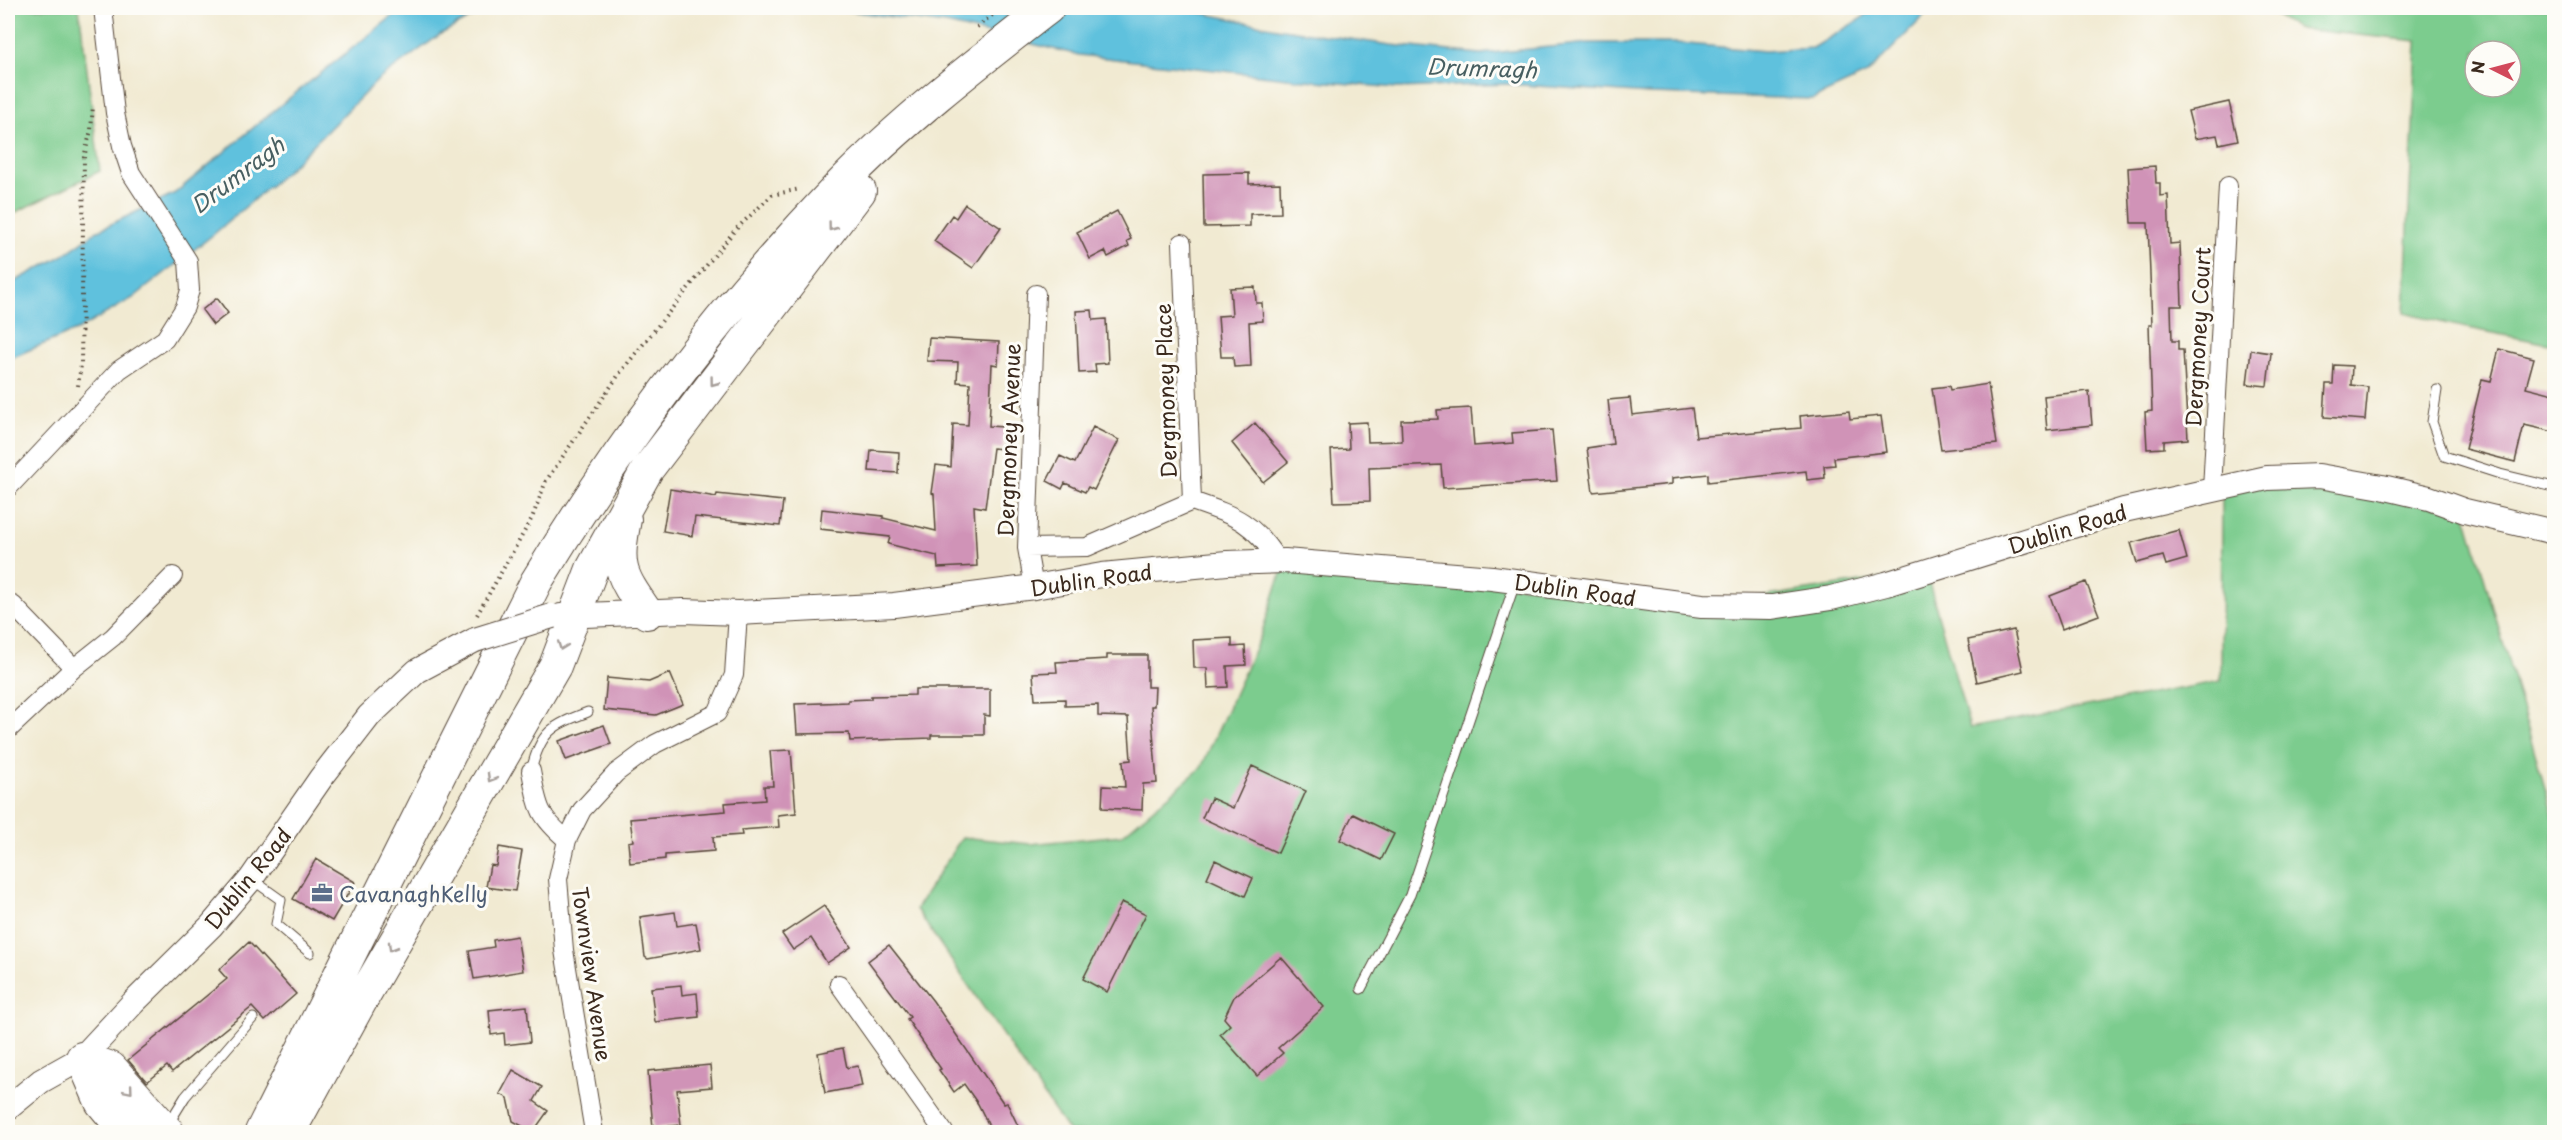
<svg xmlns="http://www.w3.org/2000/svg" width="2562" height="1140" font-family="'Playpen Sans',sans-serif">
<rect width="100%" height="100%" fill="#fdfcf7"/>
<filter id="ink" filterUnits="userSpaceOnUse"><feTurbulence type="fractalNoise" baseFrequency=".0167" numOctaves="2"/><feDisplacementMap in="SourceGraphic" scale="12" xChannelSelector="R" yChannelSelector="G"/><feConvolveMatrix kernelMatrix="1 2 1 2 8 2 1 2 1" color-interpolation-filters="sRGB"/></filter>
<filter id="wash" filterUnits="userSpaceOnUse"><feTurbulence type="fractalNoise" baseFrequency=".008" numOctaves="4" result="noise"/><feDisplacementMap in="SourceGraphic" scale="24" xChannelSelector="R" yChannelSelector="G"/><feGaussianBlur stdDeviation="1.35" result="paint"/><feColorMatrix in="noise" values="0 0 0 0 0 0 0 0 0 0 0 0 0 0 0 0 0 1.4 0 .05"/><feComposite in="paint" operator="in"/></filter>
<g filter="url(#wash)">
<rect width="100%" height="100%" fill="#f1ead2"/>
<path fill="#7bcc8e" stroke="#5b7b56" stroke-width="1.5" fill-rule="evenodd" d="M8,8H79L100,171L8,216Z
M2264,8H2554V345L2448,324L2404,313L2417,41L2298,29ZM2475,51H2511V87H2475Z
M2267,478L2465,511L2554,819V1132H1069L916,909L962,837L1030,844L1122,835L1201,768L1261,635L1285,561L1702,606L1926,572L1970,728L2221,681L2222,494Z"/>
<path fill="#5fc1dd" stroke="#4d767e" stroke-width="1.5" d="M403,8H488L441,34L378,80L288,170L214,234L133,298L79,329L8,359V285L62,256L99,230L175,193L283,103Z
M827,8H1177L1282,29L1391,45L1480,54L1589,43H1677L1765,51L1813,48L1862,18L1874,8H1932L1867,74L1813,99L1650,94L1509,84L1397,88L1305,80L1079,55L946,24Z"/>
<g id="blocks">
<path fill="#d093b7" d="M2229,102L2238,140L2219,144L2217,135L2195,139L2188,111Z
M2155,166L2156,183H2160V196L2168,195L2170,244L2180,243L2182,306H2171L2172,341H2178V350H2183L2188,439L2164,441V448L2147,449L2145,412L2152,411L2149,325H2152L2148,223H2131L2128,168Z
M1249,173V184L1280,183L1281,213L1250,214V226L1204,227L1203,174Z
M965,204L1001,228L973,268L934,241L952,215L956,218Z
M1117,211L1131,239L1127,241L1129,246L1108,257L1105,251L1090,259L1077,232Z
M1255,287L1256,303H1262L1263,321L1249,322L1251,366L1234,367L1233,357H1221L1218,316L1232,315L1230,288Z
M217,298L228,313L213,325L202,310Z
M1092,310L1093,320L1106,319L1108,363L1095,364L1096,372L1079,373L1076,311Z
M929,338L999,342L998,365L992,364L989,426L1004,427L1003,449L993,448L985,508L974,506L977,566L938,568L937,556L888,544L890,537L820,529L822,509L883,516V518L936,531L934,494L932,493L936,465L951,467L953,424L968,425L970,383L957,382L958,362L927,361Z
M2499,349L2534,358L2526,387L2554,394V432L2524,425L2515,462L2465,449L2482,379L2491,381Z
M2251,350L2271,353L2267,386L2247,384Z
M2334,365L2352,366L2351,385L2368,387L2365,420L2324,417L2326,384H2333Z
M1988,384L1997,444L1941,450L1932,388L1949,386L1950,390Z
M2089,391L2092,425L2047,430L2044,396Z
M1630,398L1632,415L1692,408L1696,437L1801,428L1800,416L1849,411L1850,419L1881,416L1886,452L1834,458L1835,465L1824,466L1825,478L1807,480L1806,471L1708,482V474L1672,478V484L1593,492L1587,448L1613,444L1608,400Z
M1471,408L1474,446L1513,443L1512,433L1552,430L1557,481L1443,488L1441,465L1369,468L1370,501L1334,502L1331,450L1349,449L1348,423L1367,422L1368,442L1402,441L1401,420L1438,419L1437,410Z
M1255,423L1288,462L1263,482L1232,443Z
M1093,427L1119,440L1094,490L1088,487L1085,492L1065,483L1062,489L1047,481L1060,456L1075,463Z
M871,450L899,452L898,473L869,471Z
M670,489L716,497L717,494L783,501L780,526L695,517L692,536L663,531Z
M2179,530L2187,559L2166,565L2163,556L2137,563L2131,543Z
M2086,582L2099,615L2062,629L2050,596Z
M2014,630L2023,671L1977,682L1968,640Z
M1232,638V647L1245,646L1246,665L1227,666L1228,687L1208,688L1207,668H1194L1193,640Z
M1107,655H1147V687H1155L1154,706H1151L1157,783L1143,784L1142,810L1102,808L1103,786L1125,787L1123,761L1131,760L1128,717L1098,716V705L1065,706V699L1035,700L1033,673L1057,672L1056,662L1107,659Z
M670,673L683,704L656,715L604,710L607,678L649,682Z
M915,689H990V716L984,715V735H931V738L850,741L849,733L797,734L795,704L848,702V700L871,699V696L915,695Z
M604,725L611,744L566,760L559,741Z
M791,750L796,813L778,815L779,827L741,830L742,835L713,837L714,851L665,855V859L630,863L628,842L633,841L630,819L726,811L725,803L765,800L764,786H773L770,751Z
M1252,766L1306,791L1278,853L1202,818L1211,798L1233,808Z
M1353,814L1394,834L1381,860L1340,840Z
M499,847L522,851L515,891L486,887L490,865L496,866Z
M316,859L355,882L332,921L293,899Z
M1215,860L1253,878L1245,896L1207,878Z
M1122,902L1146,914L1107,992L1083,979Z
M824,906L851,947L827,963L811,938L793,950L782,934Z
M675,912L677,926L696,923L701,949L648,959L645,957L640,917Z
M517,936L523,971L474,979L469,951L494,947L493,940Z
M249,942L296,994L265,1021L252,1007L172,1072L167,1066L147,1082L128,1060L227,979L219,970Z
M889,945L933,1001L1004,1104L1007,1103L1021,1132H992L978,1104L964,1084L954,1092L939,1070L941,1069L907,1019L910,1017L868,961Z
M1281,957L1324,1007L1278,1048L1283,1053L1257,1076L1220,1034L1230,1025L1224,1018L1234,997Z
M681,985L682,995L697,993L699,1017L655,1022L651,988Z
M527,1006L530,1042L505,1045L504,1033L491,1035L489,1010Z
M843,1048L847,1068L858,1066L862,1086L825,1093L818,1053Z
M710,1065L712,1087L677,1090L681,1125L653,1128L648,1071Z
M513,1070L542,1087L534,1101L548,1111L533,1132L513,1121L508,1098L500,1094Z"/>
</g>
</g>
<g filter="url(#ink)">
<use href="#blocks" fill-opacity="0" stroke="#564739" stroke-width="1.5"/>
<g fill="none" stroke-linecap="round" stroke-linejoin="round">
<defs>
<path id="lane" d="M2437,390L2432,422L2444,456L2500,474L2554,487
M531,771C541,731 551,726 588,712
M253,880L281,900L276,924L310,953
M1361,989L1410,895L1515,583
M169,1123L185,1097L253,1018"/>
<path id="street" d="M1182,243L1192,501C1235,516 1253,521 1278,561
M8,488L119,370L165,339L185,307L190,290L188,261L131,173L122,146L115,113L103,8
M2212,490L2228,186
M1027,548L1087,547L1192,501
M1034,587L1027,548L1036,294
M8,605H13L74,668L8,730
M74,668L113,637L173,576
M531,771C538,808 538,815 567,840
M839,984L944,1132
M594,1132L564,950L558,879L567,840L582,810L616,773L655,744L717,713L734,675L738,613"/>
<path id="secondary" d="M561,616L683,611L738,613L894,605L1034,587L1102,575L1227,563L1285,561L1492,578L1702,606L1772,607L1831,598L1886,584L2124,510L2267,478L2319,476L2382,487L2429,498L2465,511L2554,532
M8,1108L41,1081L82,1058L133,1003L211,926L251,879L321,778L369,716L417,671L475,640"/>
<path id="highway" d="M625,519C616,567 619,573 647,613
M82,1058L111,1068L168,1132
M82,1058L101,1102L126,1132
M261,1132L536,582C622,440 723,307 838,187C902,121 976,64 1048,8
M289,1132L362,999L555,666L592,569L647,470L860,191"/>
</defs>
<use href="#lane" stroke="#564739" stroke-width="11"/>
<use href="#street" stroke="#564739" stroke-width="20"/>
<use href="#secondary" stroke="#564739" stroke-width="26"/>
<use href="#highway" stroke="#564739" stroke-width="34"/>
<path stroke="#564739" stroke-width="4" stroke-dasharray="1.5 4.5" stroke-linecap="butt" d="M977,27L1001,8
M78,386L81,365L84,157L91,130L93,106
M477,615L532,518L546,481L620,373L735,230L772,195L800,189"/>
<use href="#lane" stroke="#fff" stroke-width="9"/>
<use href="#street" stroke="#fff" stroke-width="18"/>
<use href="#secondary" stroke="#fff" stroke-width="24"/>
<use href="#highway" stroke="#fff" stroke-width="32"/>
<defs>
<path id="secondary-bridge" d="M475,640L552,616"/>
</defs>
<use href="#secondary-bridge" stroke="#564739" stroke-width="26" stroke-linecap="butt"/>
<use href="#secondary-bridge" stroke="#fff" stroke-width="24"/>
</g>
<defs><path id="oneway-chevron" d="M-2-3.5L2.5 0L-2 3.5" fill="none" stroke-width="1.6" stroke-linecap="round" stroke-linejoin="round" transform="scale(1.5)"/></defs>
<g stroke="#a79f9a">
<use href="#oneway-chevron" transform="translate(832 227) rotate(127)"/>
<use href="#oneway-chevron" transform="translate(714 382) rotate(127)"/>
<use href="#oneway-chevron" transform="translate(562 646) rotate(110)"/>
<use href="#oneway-chevron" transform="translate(491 778) rotate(120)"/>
<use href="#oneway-chevron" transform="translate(392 947) rotate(120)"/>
<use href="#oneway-chevron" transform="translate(129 1090) rotate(50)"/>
</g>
</g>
<defs>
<symbol id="office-bare" viewBox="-9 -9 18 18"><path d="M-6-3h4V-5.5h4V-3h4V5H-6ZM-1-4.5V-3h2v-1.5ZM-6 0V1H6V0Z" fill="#5c6f8a" stroke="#fdfcf7" stroke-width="2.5" paint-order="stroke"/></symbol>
</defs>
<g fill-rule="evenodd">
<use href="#office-bare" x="307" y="878" width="30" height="30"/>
</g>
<g text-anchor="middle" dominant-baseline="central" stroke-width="6" stroke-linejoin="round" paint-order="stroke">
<g font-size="21" fill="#3b2a1e" stroke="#fdfcf7">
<text transform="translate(2197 337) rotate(-87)">Dergmoney Court</text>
<text transform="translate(1165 391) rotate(-92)">Dergmoney Place</text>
<text transform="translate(1008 440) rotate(-88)">Dergmoney Avenue</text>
<text transform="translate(2067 528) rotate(-17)">Dublin Road</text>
<text transform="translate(1091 579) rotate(-8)">Dublin Road</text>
<text transform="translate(1575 589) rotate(8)">Dublin Road</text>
<text transform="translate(247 878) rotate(-51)">Dublin Road</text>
<text transform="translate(593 974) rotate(82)">Townview Avenue</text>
</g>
<g font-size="21" fill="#4e5e75" stroke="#fdfcf7" text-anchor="start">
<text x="339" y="893">CavanaghKelly</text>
</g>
<g font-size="22" font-style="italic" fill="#485f61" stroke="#fdfcf7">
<text transform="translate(1482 67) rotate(2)">Drumragh</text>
<text transform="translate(237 174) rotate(-37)">Drumragh</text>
</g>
</g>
<rect width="2562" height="1140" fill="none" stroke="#fdfcf7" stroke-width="30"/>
<g transform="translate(2493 69) rotate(276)"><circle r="28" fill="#fdfcf7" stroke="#afa8a0" stroke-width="1.5"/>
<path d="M0-4.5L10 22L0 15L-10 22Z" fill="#d1495b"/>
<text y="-9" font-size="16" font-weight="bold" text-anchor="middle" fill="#3b2a1e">N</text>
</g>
</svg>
